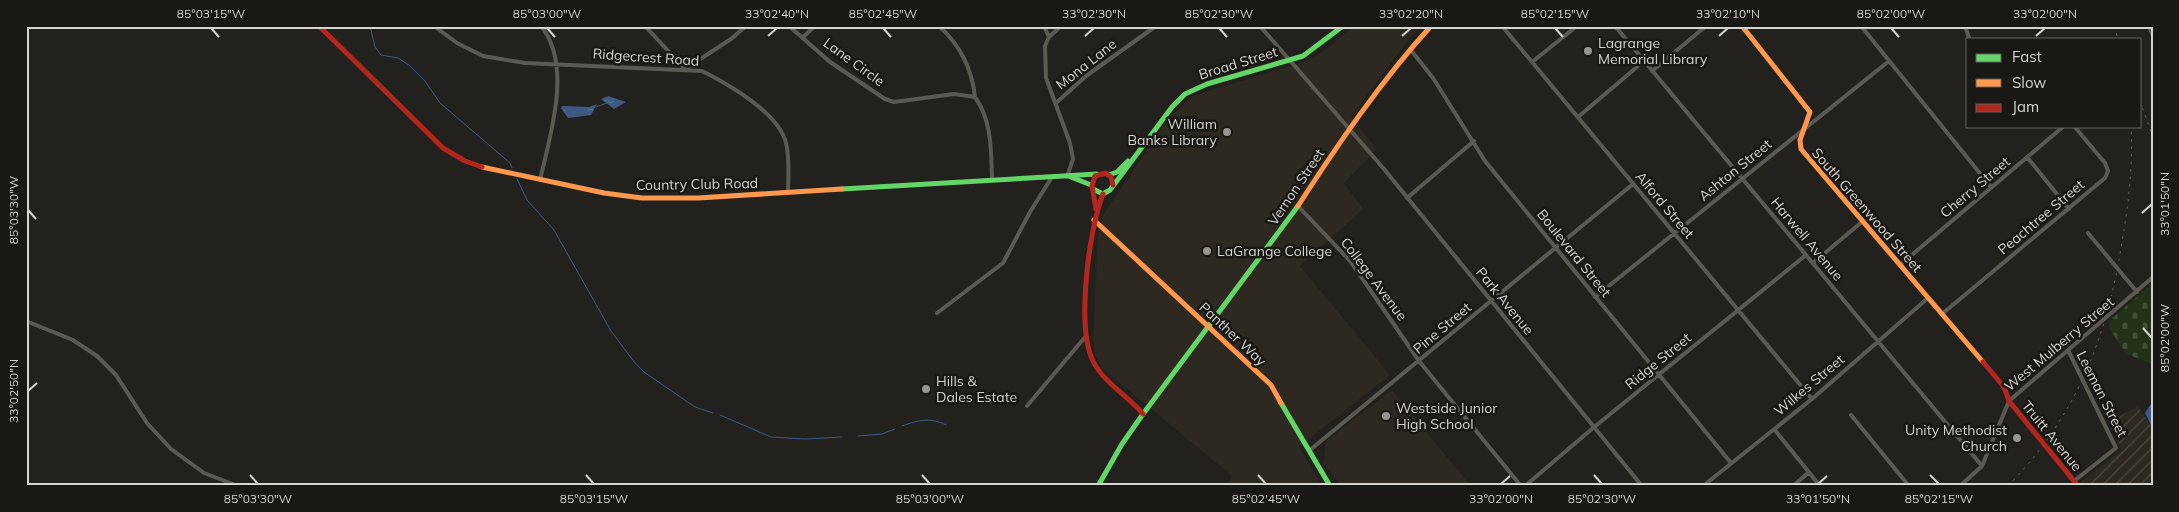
<svg xmlns="http://www.w3.org/2000/svg" width="2179" height="512" font-family="Mulish,sans-serif">
<defs>
<pattern id="industrial-furrows" width="10" height="10" patternUnits="userSpaceOnUse" patternTransform="scale(1.25)"><rect width="10" height="10" fill="#2d2820"/><path d="M-1 1l2-2M0 10L10 0M9 11l2-2" fill="none" stroke="#4b463f"/></pattern>
<pattern id="cemetery-stones" width="16" height="16" patternUnits="userSpaceOnUse" patternTransform="scale(1.25)"><rect width="16" height="16" fill="#223117"/><path d="M2 7V4a2 2 0 0 1 4 0v3zM10 15v-3a2 2 0 0 1 4 0v3z" fill="#414e38"/></pattern>
<pattern id="water-ripples" width="26" height="14" patternUnits="userSpaceOnUse" patternTransform="scale(1.25)"><rect width="26" height="14" fill="#3d5983"/><path d="M2 4q2-2 4 0t4 0M15 11q2-2 4 0t4 0" fill="none" stroke="#587094"/></pattern>
</defs>
<rect width="100%" height="100%" fill="#23211e"/>
<path fill="#2d2820" d="M1354,26H1422L1409,39L1351,117L1377,149L1344,183L1363,209L1300,266L1390,375L1299,447L1322,486H1227L1232,476L1102,368L1095,355L1093,339L1098,236L1103,215L1168,119L1192,96L1303,62L1324,51Z
M1392,390L1471,486H1341L1323,463L1326,441Z"/>
<path fill="url(#industrial-furrows)" d="M2138,406L2153,429V486H2084L2081,482L2122,450L2109,422Z"/>
<path fill="url(#cemetery-stones)" d="M2152,284L2153,286V364L2126,354L2109,328V321Z"/>
<path fill="url(#water-ripples)" d="M608,96L626,102L614,109L601,99Z
M597,104L591,115L568,118L561,108L562,106L589,107Z
M2153,401V429L2145,413Z"/>
<g fill="none" stroke-linecap="round" stroke-linejoin="round">
<path stroke="#3d5983" stroke-width="1" d="M370,26L375,47L381,55L398,58L409,65L425,81L440,103L510,163L512,168
M596,107L607,103
M517,179L527,200L554,230L611,331L635,363L644,372L695,407L713,413
M720,415L771,437L805,439L842,437
M902,426C918,420 931,417 946,425
M858,436L882,434L895,429"/>
<path stroke="#5a5a52" stroke-width="4" d="M434,26L457,43L483,56L525,63L702,71C728,84 779,113 786,143C790,158 788,177 788,193
M645,26L685,69L731,39L746,26
M789,26L830,62L885,99L894,102L954,94L975,97C992,121 991,150 992,179
M939,26C960,45 972,69 975,97
M1044,26L1049,37L1045,46L1046,78L1070,143L1073,159L1067,177
M1260,26L1384,169L1642,486
M1502,26L1812,399
M1615,26L1982,466
M1861,26L1991,187
M1965,26L1969,38
M2149,26L2153,36
M803,37L815,26
M1049,37L1061,26
M1410,49L1433,78L1485,161L1731,463
M1532,62L1577,26
M1652,71L1706,26
M1056,103L1086,76L1156,26
M1578,117L1644,61
M2027,157L2069,209
M540,180C550,136 573,65 541,26
M1407,198L1474,141
M1298,206L1351,262L1419,361L1521,486
M2088,233L2137,292
M1813,263L1863,221
M1900,265L2064,126
M1595,297L1889,61
M937,313L1003,263L1030,212L1052,177
M1942,314L2105,178L2108,171L2105,163L2074,126
M26,321L73,340L97,356L116,375L147,423L171,449L204,473L238,486
M2068,350L2116,448L2074,481
M1027,406L1086,336
M1851,415L1909,486
M1774,429L1820,486
M1310,450L1633,184
M1525,486L1593,428L1806,255
M1703,486L1812,399L1928,298
M1793,486L1809,472
M1960,486L1982,466L2009,401L2153,277"/>
<path stroke="#63d668" stroke-width="5" d="M1109,175L1117,172L1128,161
M1071,177L1091,185
M842,189L1097,174
M1093,189L1103,194L1110,190L1172,107L1185,94L1207,84L1303,56L1343,26
M1281,403L1330,486
M1098,486L1122,444L1143,414L1298,206"/>
<path stroke="#ff974d" stroke-width="5" d="M1742,26L1810,112L1800,140L1801,149L1983,362
M482,167L604,193L642,198H698L842,189
M1298,206C1338,144 1381,81 1431,26
M1094,220L1271,385L1281,403"/>
<path stroke="#b3261e" stroke-width="5" d="M319,26L443,148L465,161L482,167
M1103,194C1089,229 1076,327 1093,361C1103,382 1128,396 1143,414
M1096,209L1092,186L1095,176L1106,173L1111,177L1113,185
M1983,362L2004,387L2009,401L2078,486"/>
<path stroke="#61605a" stroke-width="1" stroke-dasharray="2.5 5" stroke-linecap="butt" d="M2114,26L2118,39
M2140,101L2153,137
M2008,486C2079,413 2108,334 2123,236C2129,200 2133,163 2131,126"/>
</g>
<path fill="none" stroke="#d4d3cf" stroke-width="2" d="M211,28L219,37M547,28L555,37M883,28L891,37M1219,28L1227,37M1555,28L1563,37M1891,28L1899,37M768,36L777,28M1085,36L1094,28M1402,36L1411,28M1719,36L1728,28M2036,36L2045,28M28,210L36,219M2142,213L2152,204M2143,328L2152,338M28,391L37,383M250,475L258,484M586,475L594,484M922,475L930,484M1258,475L1266,484M1594,475L1602,484M1930,475L1939,484M1501,484L1510,476M1818,484L1827,476"/>
<g fill="#969591" stroke="#1a1814" stroke-width="2">
<circle cx="1588" cy="51" r="5"/>
<circle cx="1227" cy="132" r="5"/>
<circle cx="1207" cy="251" r="5"/>
<circle cx="926" cy="389" r="5"/>
<circle cx="1386" cy="416" r="5"/>
<circle cx="2017" cy="438" r="5"/>
</g>
<g text-anchor="middle" dominant-baseline="central" stroke-width="5" stroke-linejoin="round" paint-order="stroke">
<g font-size="14" fill="#d4d3cf" stroke="#1a1814" text-anchor="start">
<text x="1598" y="43">Lagrange<tspan x="1598" dy="16">Memorial Library</tspan></text>
<text x="1217" y="124" text-anchor="end">William<tspan x="1217" dy="16">Banks Library</tspan></text>
<text x="1217" y="251">LaGrange College</text>
<text x="936" y="381">Hills &amp;<tspan x="936" dy="16">Dales Estate</tspan></text>
<text x="1396" y="408">Westside Junior<tspan x="1396" dy="16">High School</tspan></text>
<text x="2007" y="430" text-anchor="end">Unity Methodist<tspan x="2007" dy="16">Church</tspan></text>
</g>
<g font-size="14" fill="#d4d3cf" stroke="#1a1814">
<text transform="translate(646 57) rotate(4)">Ridgecrest Road</text>
<text transform="translate(854 62) rotate(36)">Lane Circle</text>
<text transform="translate(1238 63) rotate(-17)">Broad Street</text>
<text transform="translate(1086 64) rotate(-38)">Mona Lane</text>
<text transform="translate(1735 170) rotate(-39)">Ashton Street</text>
<text transform="translate(697 184) rotate(-1)">Country Club Road</text>
<text transform="translate(1296 187) rotate(-56)">Vernon Street</text>
<text transform="translate(1975 187) rotate(-40)">Cherry Street</text>
<text transform="translate(1665 205) rotate(50)">Alford Street</text>
<text transform="translate(1867 210) rotate(49)">South Greenwood Street</text>
<text transform="translate(2041 217) rotate(-40)">Peachtree Street</text>
<text transform="translate(1807 239) rotate(50)">Harwell Avenue</text>
<text transform="translate(1574 253) rotate(51)">Boulevard Street</text>
<text transform="translate(1374 279) rotate(53)">College Avenue</text>
<text transform="translate(1505 301) rotate(51)">Park Avenue</text>
<text transform="translate(1442 328) rotate(-40)">Pine Street</text>
<text transform="translate(1233 334) rotate(43)">Panther Way</text>
<text transform="translate(2059 344) rotate(-40)">West Mulberry Street</text>
<text transform="translate(1658 361) rotate(-39)">Ridge Street</text>
<text transform="translate(1809 385) rotate(-40)">Wilkes Street</text>
<text transform="translate(2102 394) rotate(63)">Leeman Street</text>
<text transform="translate(2052 436) rotate(51)">Truitt Avenue</text>
</g>
</g>
<rect width="2179" height="512" fill="none" stroke="#1a1814" stroke-width="55"/>
<rect x="1966" y="38" width="175" height="90" fill="#1a1814" stroke="#64635f"/>
<rect x="1976" y="54" width="25" height="8" fill="#63d668" stroke="#64635f"/>
<text x="2012" y="62" font-size="15" fill="#d4d3cf">Fast</text>
<rect x="1976" y="79" width="25" height="8" fill="#ff974d" stroke="#64635f"/>
<text x="2012" y="88" font-size="15" fill="#d4d3cf">Slow</text>
<rect x="1976" y="104" width="25" height="8" fill="#b3261e" stroke="#64635f"/>
<text x="2012" y="112" font-size="15" fill="#d4d3cf">Jam</text>
<rect x="28" y="28" width="2124" height="456" fill="none" stroke="#d4d3cf" stroke-width="2"/>
<g font-size="12" text-anchor="middle" fill="#d4d3cf">
<text x="211" y="18">85°03'15"W</text>
<text x="547" y="18">85°03'00"W</text>
<text x="777" y="18">33°02'40"N</text>
<text x="883" y="18">85°02'45"W</text>
<text x="1094" y="18">33°02'30"N</text>
<text x="1219" y="18">85°02'30"W</text>
<text x="1411" y="18">33°02'20"N</text>
<text x="1555" y="18">85°02'15"W</text>
<text x="1728" y="18">33°02'10"N</text>
<text x="1891" y="18">85°02'00"W</text>
<text x="2045" y="18">33°02'00"N</text>
<text transform="translate(2165 204) rotate(-90)" y="4">33°01'50"N</text>
<text transform="translate(14 210) rotate(-90)" y="4">85°03'30"W</text>
<text transform="translate(2165 338) rotate(-90)" y="4">85°02'00"W</text>
<text transform="translate(14 391) rotate(-90)" y="4">33°02'50"N</text>
<text x="258" y="503">85°03'30"W</text>
<text x="594" y="503">85°03'15"W</text>
<text x="930" y="503">85°03'00"W</text>
<text x="1266" y="503">85°02'45"W</text>
<text x="1501" y="503">33°02'00"N</text>
<text x="1602" y="503">85°02'30"W</text>
<text x="1818" y="503">33°01'50"N</text>
<text x="1939" y="503">85°02'15"W</text>
</g>
</svg>
